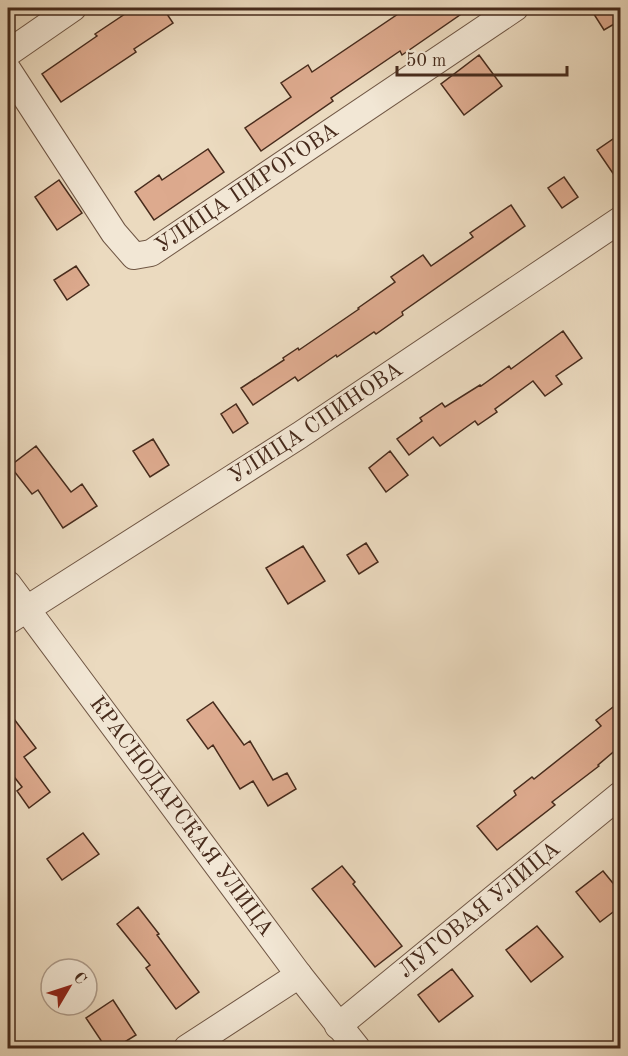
<svg xmlns="http://www.w3.org/2000/svg" width="628" height="1056" font-family="'Old Standard TT',serif">
<rect width="100%" height="100%" fill="#ebdabf"/>
<filter id="stains"><feTurbulence type="fractalNoise" baseFrequency=".00333" numOctaves="4"/><feColorMatrix values="0 0 0 0 .2 0 0 0 0 .09 0 0 0 0 .02 0 0 0 .5 -.17"/></filter>
<radialGradient id="worn" r=".72"><stop offset=".6" stop-color="#630" stop-opacity="0"/><stop offset="1" stop-color="#630" stop-opacity=".3"/></radialGradient>
<path fill="#ddaa8e" stroke="#472b1c" stroke-width="1.5" d="M134,8H163L173,23L134,49L136,52L61,102L42,74L97,36L95,34Z
M407,8H470L402,55L400,51L331,98L333,101L261,151L245,128L291,97L281,83L308,65L312,72Z
M590,8H621V20L604,30Z
M479,55L502,86L464,115L441,84Z
M613,139L621,149V185L597,150Z
M208,149L224,172L154,220L135,192L159,175L162,180Z
M564,177L578,197L562,208L548,188Z
M59,180L82,213L57,230L35,197Z
M511,205L525,226L402,312L403,315L376,334L374,332L337,357L336,355L298,381L295,377L253,405L241,388L284,360L283,358L298,348L299,350L359,309L358,308L395,282L391,277L423,255L431,266L473,237L470,233Z
M76,266L89,285L67,300L54,280Z
M563,331L582,358L556,376L562,384L545,396L533,381L495,409L497,412L478,425L475,421L440,446L433,437L409,455L397,439L422,421L420,418L442,403L445,407L480,385L481,386L509,366L511,369Z
M236,404L248,423L233,433L221,414Z
M153,439L169,465L150,477L133,451Z
M36,446L71,492L82,484L97,506L63,528L38,490L32,494L10,466Z
M390,451L408,475L386,492L369,468Z
M366,543L378,562L359,574L347,555Z
M303,546L325,581L288,604L266,568Z
M621,701V751L618,748L598,765L599,766L552,802L555,805L497,850L477,826L516,795L514,791L532,777L534,779L601,726L596,720Z
M213,702L244,745L250,741L273,780L287,773L296,789L268,806L253,781L240,789L213,745L208,749L187,720Z
M8,711L36,748L24,757L50,792L29,808L17,791L22,787L8,769Z
M83,833L99,854L62,880L47,859Z
M342,866L355,882L353,884L402,946L375,967L312,889Z
M603,871L621,893V906L600,922L576,892Z
M138,907L159,934L157,935L199,992L176,1009L146,968L150,965L117,924Z
M537,926L563,957L531,982L506,950Z
M452,969L473,996L439,1022L418,995Z
M113,1000L136,1035L115,1048H106L86,1018Z"/>
<g fill="none" stroke-linecap="round" stroke-linejoin="round">
<defs>
<g id="street">
<path d="M8,53L73,8"/>
<path id="s1" d="M8,70L114,233L134,256L151,253L515,8"/>
<path id="s2" d="M8,584L299,975L357,1048"/>
<path id="s3" d="M8,621L300,435L620,220"/>
<path id="s4" d="M338,1026L620,795"/>
<path d="M187,1048L299,975"/>
</g>
</defs>
<use href="#street" stroke="#705745" stroke-width="28"/>
<use href="#street" stroke="#f2e7d5" stroke-width="26"/>
</g>
<g text-anchor="middle" dominant-baseline="central" stroke-width="5" stroke-linejoin="round" paint-order="stroke">
<g font-size="22" fill="#472b1c" stroke="#f2e7d5">
<text stroke="none"><textPath href="#s1" startOffset="358">УЛИЦА ПИРОГОВА</textPath></text>
<text stroke="none"><textPath href="#s3" startOffset="366">УЛИЦА СПИНОВА</textPath></text>
<text stroke="none"><textPath href="#s2" startOffset="290">КРАСНОДАРСКАЯ УЛИЦА</textPath></text>
<text stroke="none"><textPath href="#s4" startOffset="183">ЛУГОВАЯ УЛИЦА</textPath></text>
</g>
</g>
<rect width="628" height="1056" fill="none" stroke="#ebdabf" stroke-width="30"/>
<rect x="9" y="9" width="610" height="1038" fill="none" stroke="#472b1c" stroke-width="3"/>
<rect x="15" y="15" width="598" height="1026" fill="none" stroke="#472b1c" stroke-width="1.5"/>
<g transform="translate(69 987) rotate(51)"><circle r="28" fill="#f2e7d5" stroke="#ae9c8b" stroke-width="1.5"/>
<path d="M0-4.5L10 22L0 15L-10 22Z" fill="#8f2418"/>
<text y="-9" font-size="16" font-weight="bold" text-anchor="middle" fill="#472b1c">С</text>
</g>
<path d="M397 66v9h170v-9" fill="none" stroke="#472b1c" stroke-width="3"/>
<text x="406" y="66" font-size="18" fill="#472b1c" stroke="#f2e7d5" stroke-width="4.5" paint-order="stroke">50 m</text>
<rect width="100%" height="100%" filter="url(#stains)"/>
<rect width="100%" height="100%" fill="url(#worn)"/>
</svg>
